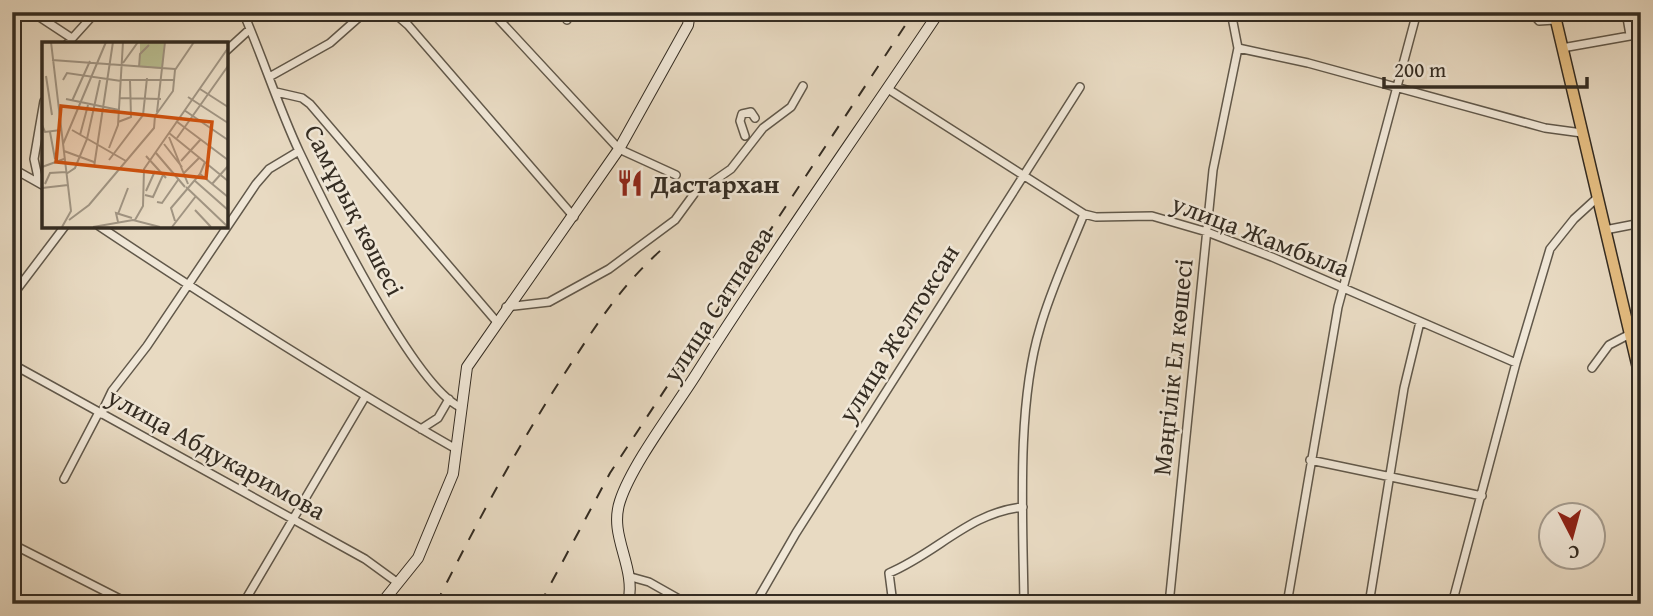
<svg xmlns="http://www.w3.org/2000/svg" width="1653" height="616" font-family="'Gentium Book Plus',serif">
<rect width="100%" height="100%" fill="#e8dac2"/>
<filter id="stains"><feTurbulence type="fractalNoise" baseFrequency=".00286" numOctaves="4"/><feColorMatrix values="0 0 0 0 .2 0 0 0 0 .09 0 0 0 0 .02 0 0 0 .5 -.17"/></filter>
<radialGradient id="worn" r=".72"><stop offset=".6" stop-color="#630" stop-opacity="0"/><stop offset="1" stop-color="#630" stop-opacity=".3"/></radialGradient>
<g fill="none" stroke-linecap="round" stroke-linejoin="round">
<defs>
<path id="street" d="M32,12L70,37
M243,12C263,58 278,106 299,151C324,204 413,385 460,407
M393,12L408,25L574,217
M492,12L619,149L676,175
M1531,12L1539,21L1555,20
M1626,12L1630,35
M567,20L569,12
M67,44L96,12
M1238,48L1308,63L1545,128L1582,133
M1562,48L1641,34
M226,51L250,29
M271,76L330,43L365,12
M888,89L1084,214L1096,217L1152,216L1207,232L1272,257L1516,363
M276,92L302,98L310,104L496,321
M745,136L740,121L742,114L751,112L755,118
M12,168L44,186
M39,182L34,159L44,101
M705,187L731,169L763,128L791,107L803,86
M99,226C216,304 334,379 456,449
M1605,230L1641,223
M12,296L65,226
M506,307L549,302L609,269L675,220L694,194
M12,364L365,559L398,583
M1592,368L1609,345L1630,334
M101,414L112,391L147,346L256,184L269,169L299,151
M421,429L438,418L449,399
M1310,460L1482,496
M64,479L99,412
M12,544L130,604
M631,577L649,582L688,604
M243,604L365,397
M755,604L796,533L1080,87
M893,604L889,573C937,553 970,512 1023,507
M1024,604C1023,521 1016,407 1040,328C1051,289 1069,251 1084,214
M1169,604L1213,170L1238,48L1231,12
M1287,604L1338,307L1417,12
M1369,604L1404,388L1420,322
M1452,604L1516,363L1550,249L1574,219L1597,198"/>
<path id="secondary" d="M381,604L418,558L453,474L467,367L619,149L688,25L690,12
M628,604C637,566 608,537 620,501C632,464 675,408 697,373C774,251 858,133 939,12"/>
<path id="primary" d="M1554,12L1641,381"/>
</defs>
<use href="#street" stroke="#61584a" stroke-width="10"/>
<use href="#secondary" stroke="#342c22" stroke-width="12"/>
<use href="#primary" stroke="#342c22" stroke-width="13"/>
<use href="#street" stroke="#f0e7d7" stroke-width="7"/>
<use href="#secondary" stroke="#f0e7d7" stroke-width="10"/>
<use href="#primary" stroke="#e4bd81" stroke-width="10"/>
<path stroke="#342c22" stroke-width="2" stroke-dasharray="12 12" stroke-linecap="butt" d="M869,19L874,12
M436,604C475,526 516,449 563,376C595,327 618,289 661,250
M540,604L610,473L914,12"/>
</g>
<defs>
<symbol id="restaurant-bare" viewBox="-9 -9 18 18"><path d="M-5-6h1v4h1v-4h1v4h1v-4h1v5L-1.5 .5V6h-2V.5L-5-1ZM5-6V6H3V1.5H1.5Q1.5-4 5-6Z" fill="#8f2418" stroke="#f0e7d7" stroke-width="2.5" paint-order="stroke"/></symbol>
</defs>
<g fill-rule="evenodd">
<use href="#restaurant-bare" x="611" y="164" width="38" height="38"/>
</g>
<g text-anchor="middle" dominant-baseline="central" stroke-width="5" stroke-linejoin="round" paint-order="stroke">
<g font-size="26" font-weight="bold" fill="#342c22" stroke="#f0e7d7" text-anchor="start">
<text x="651" y="183">Дастархан</text>
</g>
<g font-size="26" fill="#342c22" stroke="#f0e7d7">
<text transform="translate(355 210) rotate(63)">Самұрық көшесі</text>
<text transform="translate(1261 235) rotate(21)">улица Жамбыла</text>
<text transform="translate(717 304) rotate(-57)">улица Сатпаева</text>
<text transform="translate(898 333) rotate(-58)">улица Желтоксан</text>
<text transform="translate(1172 367) rotate(-84)">Мәңгілік Ел көшесі</text>
<text transform="translate(217 453) rotate(29)">улица Абдукаримова</text>
</g>
</g>
<g transform="translate(42 42)">
<rect width="186" height="186" fill="#e8dac2"/>
<path d="M98,0H122L121,27L98,25Z" fill="#b9be91"/>
<path fill="none" stroke="#a09482" stroke-width="2" d="M9,0L29,169L20,185M10,18L133,27M81,21L96,0M97,25L98,12L107,3M4,34L10,73M21,38L25,31L79,39M79,38H132M158,47L186,65M146,55L186,81M78,56L119,57M24,57L77,68M30,59L48,19M142,68L186,98M115,70L123,0M134,79L186,118M76,80L89,75L88,38M0,83L3,90L19,88M30,88L84,119M8,90L13,117M127,91L186,139M38,93L46,63M127,95L146,142M135,96L186,24M21,102L64,0M122,102L140,125M67,106L76,83L81,0M22,109L52,120M114,111L143,145M104,114L124,136M67,118L101,73L105,36M139,119L159,97M0,125L22,117M52,125L71,0M142,131L158,115M24,132L33,126L45,97L58,38M158,132L186,155M152,138L186,168M3,142L8,131L24,130M170,142L186,124M144,145L186,185M0,146L26,143M104,149L113,129M103,153L111,155L121,133M115,160L120,161L136,138M153,168L169,185M76,172L86,146M27,178L47,163L112,86L113,74L131,49L133,28L152,0M93,178L101,164L102,127L186,6M133,179L129,166L158,132L163,120M76,180L74,171L90,176M51,185L91,178L118,185M130,185L154,154"/>
<path fill="#cd520f" fill-opacity="0.15" stroke="#cd520f" stroke-width="3.5" d="M19,64L170,80L164,136L14,120Z"/>
<rect width="186" height="186" fill="none" stroke="#342c22" stroke-width="3.5"/>
</g>
<rect width="1653" height="616" fill="none" stroke="#e8dac2" stroke-width="42"/>
<rect x="14" y="14" width="1625" height="588" fill="none" stroke="#342c22" stroke-width="3.5"/>
<rect x="21" y="21" width="1611" height="574" fill="none" stroke="#342c22" stroke-width="2"/>
<g transform="translate(1572 536) rotate(174)"><circle r="33" fill="#f0e7d7" stroke="#a59c8f" stroke-width="2"/>
<path d="M0-5L12 26L0 18L-12 26Z" fill="#8f2418"/>
<text y="-10" font-size="19" font-weight="bold" text-anchor="middle" fill="#342c22">С</text>
</g>
<path d="M1384 77v10h203v-10" fill="none" stroke="#342c22" stroke-width="3.5"/>
<text x="1394" y="77" font-size="21" fill="#342c22" stroke="#f0e7d7" stroke-width="5" paint-order="stroke">200 m</text>
<rect width="100%" height="100%" filter="url(#stains)"/>
<rect width="100%" height="100%" fill="url(#worn)"/>
</svg>
